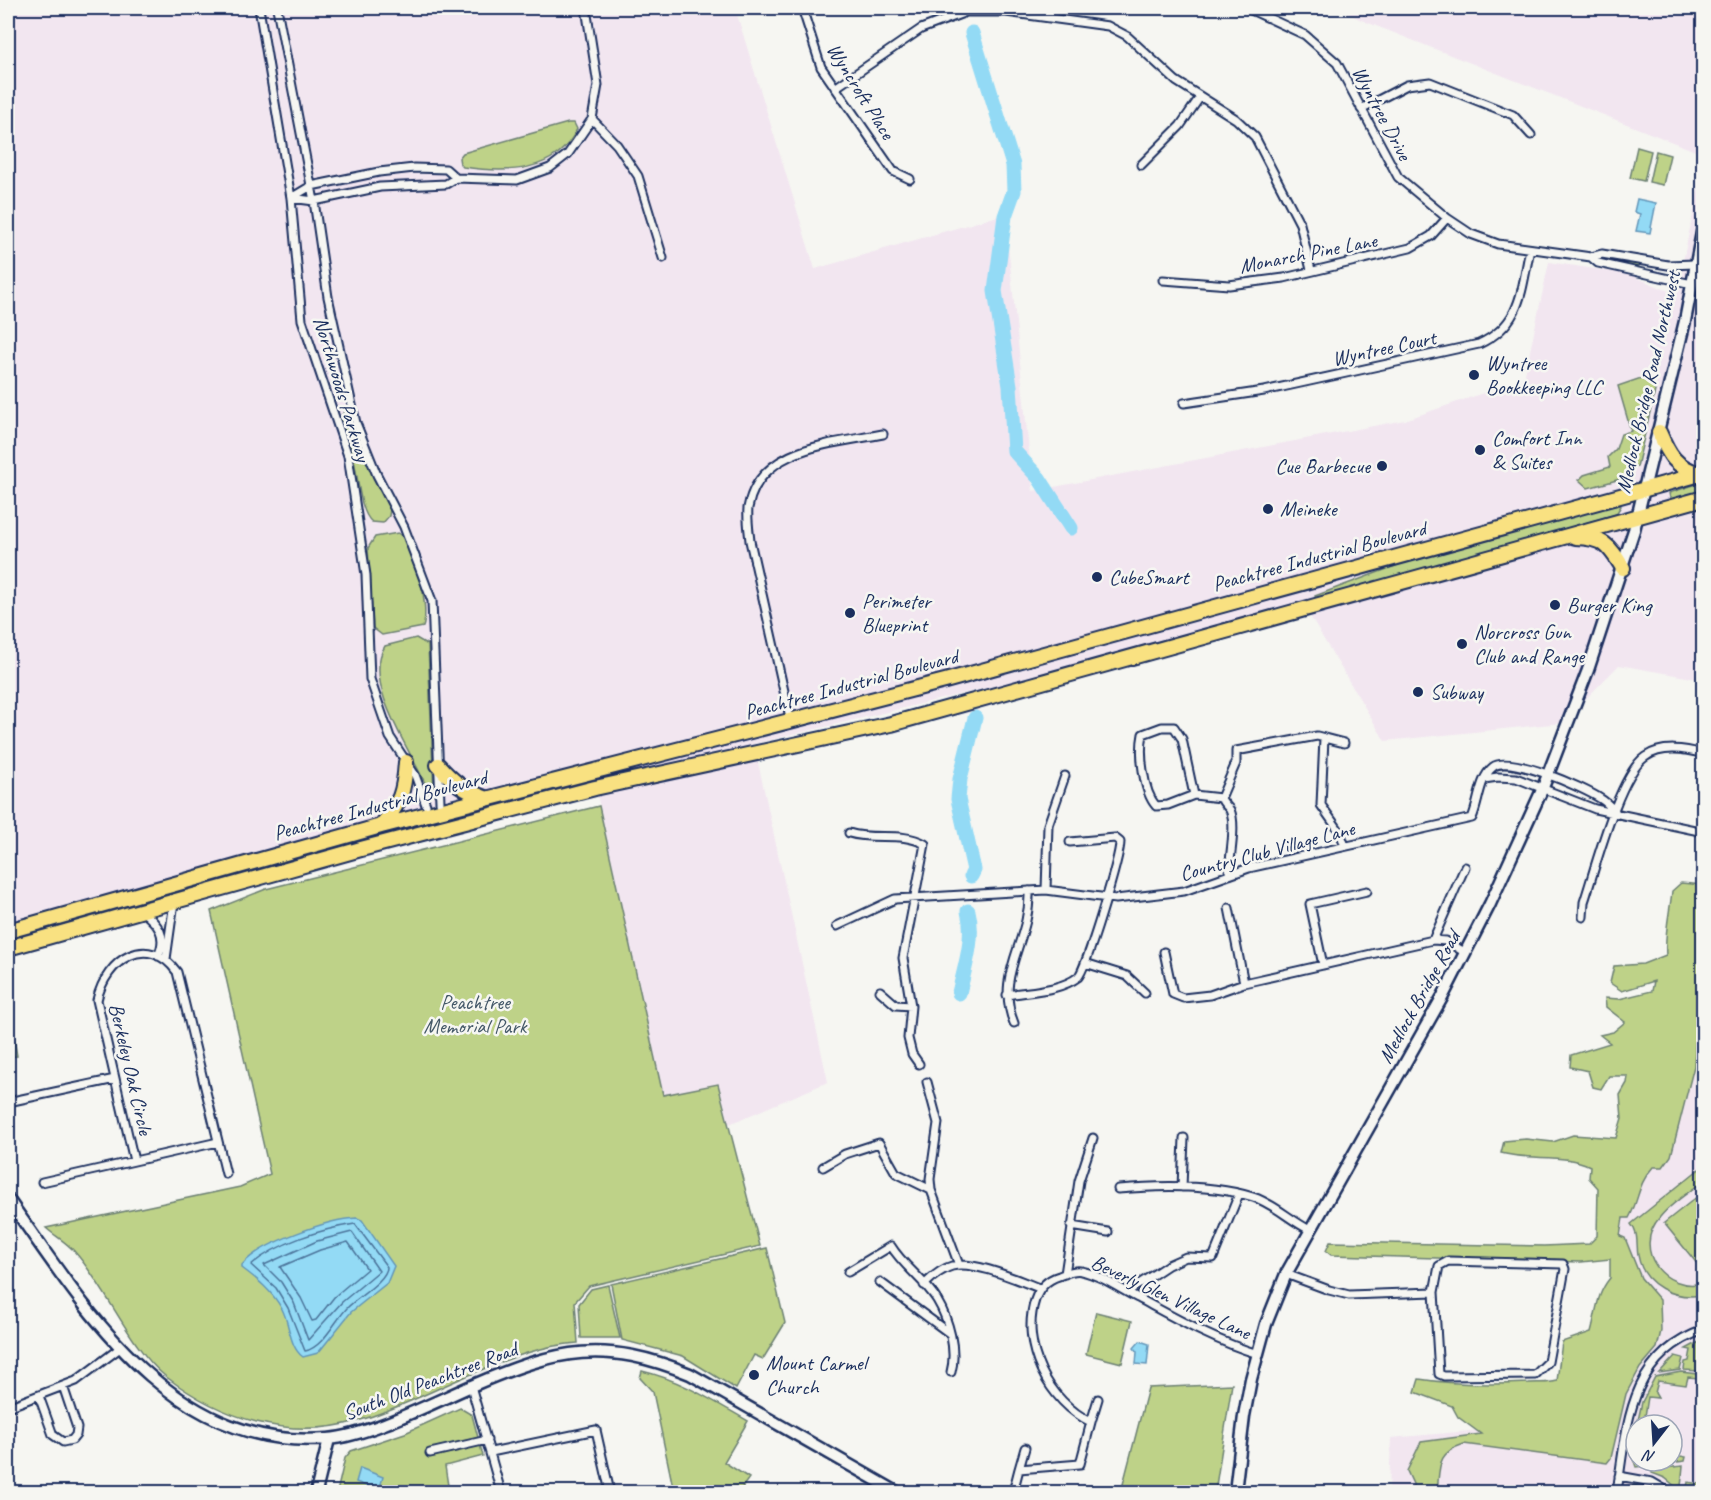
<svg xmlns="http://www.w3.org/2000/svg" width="1711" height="1500" font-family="Caveat,sans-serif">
<rect width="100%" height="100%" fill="#f6f6f2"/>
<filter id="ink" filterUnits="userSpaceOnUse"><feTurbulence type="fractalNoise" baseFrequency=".0167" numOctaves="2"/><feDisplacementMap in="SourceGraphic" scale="12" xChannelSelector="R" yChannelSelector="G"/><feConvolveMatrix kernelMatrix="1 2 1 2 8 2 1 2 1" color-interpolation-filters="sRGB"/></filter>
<g filter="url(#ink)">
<path fill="#f2e6f0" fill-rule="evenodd" d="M8,8H735L815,269L1005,214L1033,491L1405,420L1524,379L1549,262L1628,274L1676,294L1703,167V680L1619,665L1562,723L1385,741L1302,603L1036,676L754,744L828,1082L727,1125L718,1085L663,1095L591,767L554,772L435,816L8,938Z
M1339,8H1703V154L1361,20Z
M1703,953V1492H1389L1391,1438L1526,1426L1596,1429L1617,1233ZM1636,1425H1672V1461H1636Z"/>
<path fill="#bed288" stroke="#6c8073" stroke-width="1.5" d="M568,123H574L577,129C556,174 505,173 463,167L460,164L459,158L463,153Z
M1637,147L1651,151L1644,181L1630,178Z
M1656,151L1670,155L1663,185L1649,182Z
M1602,257L1638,263L1639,266L1635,269L1600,260Z
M1644,377L1653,381L1655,391L1637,467L1631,466L1624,478L1588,488L1579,480L1584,475L1610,467L1608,457L1616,449L1621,434L1631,431L1618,386Z
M344,412L351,414L373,476L390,509L389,516L383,523L372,522C359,512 358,473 353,456C349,444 335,423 344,412Z
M1703,482V494L1673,501L1670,498L1669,493Z
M1616,503L1621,506L1616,514L1317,601L1315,596L1419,557Z
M398,533C416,544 430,608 423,627L382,635L373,628L368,548L375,537Z
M416,638L428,645L434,795L428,790C414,754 361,684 385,646Z
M599,806L663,1095L718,1084L760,1246L589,1286L575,1302L578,1343C542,1345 508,1359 474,1373C437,1388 394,1411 357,1421C288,1441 220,1418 165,1376C131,1349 105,1285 74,1251C66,1242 55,1236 46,1228L240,1187L270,1174L211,911L266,889Z
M1681,883L1703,885V983L1698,1001L1694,1066L1671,1156L1663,1167H1653C1637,1185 1640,1198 1629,1218H1623L1620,1236L1625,1238L1641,1278L1660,1300L1661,1331L1657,1348L1640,1368L1626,1394L1611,1458L1607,1463L1464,1444C1436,1453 1440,1467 1437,1492H1413V1484L1407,1471L1421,1442L1481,1434L1458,1417L1452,1406L1415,1392L1419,1379C1456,1385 1492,1385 1529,1383C1539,1382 1547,1384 1557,1381L1562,1342L1591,1332C1597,1311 1596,1295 1610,1278V1259L1581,1262L1331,1255L1326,1251L1330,1242L1544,1246L1589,1244L1597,1236L1598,1188L1589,1178L1590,1166C1565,1153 1530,1161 1501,1153L1504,1141L1526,1139L1553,1142L1573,1135L1616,1138L1622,1118L1620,1095L1627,1083L1628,1076H1609L1601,1089L1593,1087L1588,1071L1570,1067L1571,1055L1610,1043L1600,1035L1613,1032L1625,1022L1606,1007L1605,998L1619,999L1652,991L1654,981L1622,991L1610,983L1614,966L1643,964L1666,955C1664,934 1670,912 1672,891Z
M1703,987V1057C1699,1034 1695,1010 1703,987Z
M8,1003L17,1056L8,1057Z
M1703,1166V1181C1690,1192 1671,1203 1660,1217C1631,1250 1665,1293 1703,1283V1295C1675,1300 1643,1286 1638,1255C1636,1242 1639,1234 1631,1224Z
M1703,1192V1271L1664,1223Z
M767,1248L785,1323L763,1359L754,1355L736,1389L683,1356L622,1340L611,1284Z
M608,1285L620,1338H581L579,1304L591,1289Z
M1096,1312L1132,1321L1122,1363L1086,1354Z
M1699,1342L1701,1356L1699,1371L1684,1370L1685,1362L1689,1361L1691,1350L1686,1349Z
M1675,1356L1683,1358L1680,1370L1659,1373Z
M642,1371C681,1380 713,1401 748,1421L724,1462L749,1478L739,1492H674L653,1392L640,1378Z
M1681,1372L1697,1374L1698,1378L1688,1377L1686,1385L1658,1381L1655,1393L1658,1398L1648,1397L1644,1423L1652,1425H1637L1642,1402L1655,1377Z
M1232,1384L1215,1492H1121L1148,1388Z
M460,1408L472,1415L483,1456L445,1466L449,1492H337L345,1458L351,1451L405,1433Z
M1636,1430V1461H1672V1446H1677L1675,1455L1686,1457L1685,1461L1636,1467L1632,1455Z
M1683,1466L1681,1486L1676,1487L1665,1478L1652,1473V1469Z
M1701,1481L1703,1482V1492H1686L1688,1482L1700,1484Z
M1634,1485L1655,1492H1624Z"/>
<path fill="#93daf5" stroke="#6396b9" stroke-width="1.5" d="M1637,199L1656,203L1650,233L1636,231L1640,214L1634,212Z
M357,1218L362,1220L394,1266L387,1283L351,1312L318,1353L303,1357C289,1347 290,1324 282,1309C272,1291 258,1280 242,1268V1265C260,1243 329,1219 357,1218Z
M1140,1341L1149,1344L1147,1365L1136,1364L1137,1352L1134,1348Z
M360,1468L383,1477L379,1491L356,1482Z"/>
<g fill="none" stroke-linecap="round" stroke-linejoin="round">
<path stroke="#4b739a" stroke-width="1.5" d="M355,1224L387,1267C387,1280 358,1297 348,1307C335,1320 323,1348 305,1351L288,1308L276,1288L251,1265C277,1243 321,1229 355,1224Z
M352,1232L379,1271L342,1302L308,1340L294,1303L281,1282L264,1265L317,1241Z
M348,1242L367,1269L335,1296L316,1320L312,1321L301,1298L280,1267L320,1250Z"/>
<path stroke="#93daf5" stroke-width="15" d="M972,33L1013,165L1014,191L1005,216L995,291L1010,386L1014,451L1039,478L1071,528
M971,876L974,870L958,799L960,779L975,718
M959,993C965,966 975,938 968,911"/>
<defs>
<path id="street" d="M259,8L291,198L302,320L348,456L366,575L370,679L390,737L415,775L426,805
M277,8L314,201L328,297L356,423L377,475L404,527L432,601L440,802
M802,8L821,67L893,171L910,179
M1247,8L1305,35L1337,63L1398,177L1447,218L1471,234L1498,244L1591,257L1602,254L1668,265L1695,264
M835,88L921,29L966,12H1006L1108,26L1127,36L1176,81L1236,119L1255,137L1300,224L1311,270
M1361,109L1407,85L1430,82L1513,115L1531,135
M592,119L617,145L638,176L663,258
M1141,165L1180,126L1200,97
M291,198L314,201L380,187L446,184L456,178L517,180L550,168L568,154L592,119L598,85L586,8
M291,198L311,186L379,172L414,168L446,169L456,178
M1591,257L1598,263L1692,284
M1163,280L1229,285L1284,278L1410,248L1431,236L1447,218
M1184,403L1264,391L1479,344C1522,324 1521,291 1530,249
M791,722L750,541C749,531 747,519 748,508C759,446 833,444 883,434
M1162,727H1174L1182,739L1194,795L1168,805L1156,806C1143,791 1139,753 1143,734Z
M1324,738L1321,805L1340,832L1345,846
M1484,779L1498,777L1516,778L1595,809L1704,832
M1194,795L1221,798
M849,833C874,841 901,831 925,844L903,958L911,1006L908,1038L912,1054L919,1064
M1229,875C1229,858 1237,825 1230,810C1227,806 1223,803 1221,798L1236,763V751L1317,736L1344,743
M1046,890L1048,825L1065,776
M1229,908L1244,983
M142,911C158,924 168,935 158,956
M1583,917L1584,902C1595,869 1619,775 1645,757C1662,745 1685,749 1704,754
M837,926L895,899L1046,890L1116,899L1184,891L1249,868L1472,818C1479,803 1479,778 1493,767C1509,754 1584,788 1601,799C1606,802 1611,807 1615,811
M1433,940L1465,867
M1164,952L1173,994L1183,998L1210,995L1244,983L1433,940L1446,941L1466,953
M166,959L174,902
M1085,963L1127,976L1145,993
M1323,965L1310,904L1367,891
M880,991L896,1005L911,1006
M1007,995C1029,991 1060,991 1078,977C1086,970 1120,857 1120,842L1115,838L1070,842
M1014,1023C994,974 1031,941 1029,891
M927,1082L938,1123L930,1179L931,1190
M8,1102L115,1079
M134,1161L97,1000C106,959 148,932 177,972L226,1174
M823,1167L845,1154L879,1143L896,1173L931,1190L959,1265
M42,1182L218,1142
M1182,1187L1184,1138
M1118,1189C1162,1185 1211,1184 1253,1197C1273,1203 1291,1221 1310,1230
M1071,1226L1108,1232
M1448,1261L1563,1264L1565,1269L1548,1362L1535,1375L1444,1376L1439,1374L1434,1292L1439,1266Z
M848,1272L891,1246C903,1266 925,1280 937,1300C949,1320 957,1350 951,1372
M1065,1274L1079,1181L1093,1138
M1286,1274L1329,1290L1349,1295L1434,1292
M880,1282L949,1333
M924,1285C932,1277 941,1269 952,1266C973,1260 1018,1280 1039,1288
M1127,1292L1168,1265L1186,1257L1213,1258L1239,1194
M471,1386L501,1492
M39,1396L53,1435L63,1442L72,1440L76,1435L77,1428L63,1386
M8,1407L76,1381L120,1348
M1091,1422L1098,1399
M491,1452L596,1430L610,1492
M430,1453L487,1440
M1019,1469L1025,1448
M1619,1476L1652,1482L1669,1492
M1013,1492L1019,1469L1080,1464L1091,1422C1049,1402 1020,1346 1035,1300C1039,1288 1046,1280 1059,1276C1065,1274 1074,1269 1081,1271C1101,1275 1120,1289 1138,1298C1177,1319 1215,1341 1258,1354
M1617,1492C1627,1426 1629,1355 1704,1330"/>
<path id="secondary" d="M8,1199C86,1310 172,1452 328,1439C369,1436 436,1401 476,1384C558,1349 605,1339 690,1374L897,1492
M316,1492L329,1439
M1235,1492L1244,1416L1251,1379L1266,1324L1286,1274L1443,996L1490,904L1542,790L1588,670L1634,530L1685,321L1704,222"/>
<path id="highway" d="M1659,432C1669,455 1675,467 1700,474
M1575,537C1604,538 1608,544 1623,568
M438,765C452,781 465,791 485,798
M381,826C401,802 404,792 406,762
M8,931L381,826L945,681L1704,473
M8,948L361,849L595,788L891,724L1704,498"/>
</defs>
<use href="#street" stroke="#1b2f5e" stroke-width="11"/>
<use href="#secondary" stroke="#1b2f5e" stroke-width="15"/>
<use href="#highway" stroke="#1b2f5e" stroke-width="18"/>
<use href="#street" stroke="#f6f6f2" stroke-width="7"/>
<use href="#secondary" stroke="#f6f6f2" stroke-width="10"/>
<use href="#highway" stroke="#f9e181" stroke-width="14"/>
</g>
</g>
<g fill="#1b2f5e" stroke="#f6f6f2" stroke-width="2">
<circle cx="1474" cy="375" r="6"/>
<circle cx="1480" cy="450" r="6"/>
<circle cx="1382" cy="466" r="6"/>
<circle cx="1268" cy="509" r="6"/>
<circle cx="1097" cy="577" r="6"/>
<circle cx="1555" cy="605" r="6"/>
<circle cx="850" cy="613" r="6"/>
<circle cx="1462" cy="644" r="6"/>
<circle cx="1418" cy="692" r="6"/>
<circle cx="754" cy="1375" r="6"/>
</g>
<g text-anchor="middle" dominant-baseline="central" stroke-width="5" stroke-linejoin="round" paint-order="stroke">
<g font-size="21" fill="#1b2f5e" stroke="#f6f6f2">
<text transform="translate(861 91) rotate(58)">Wyncroft Place</text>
<text transform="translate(1382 113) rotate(62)">Wyntree Drive</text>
<text transform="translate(1308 253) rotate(-11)">Monarch Pine Lane</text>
<text transform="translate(1384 348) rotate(-12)">Wyntree Court</text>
<text transform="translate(1648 382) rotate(-77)">Medlock Bridge Road Northwest</text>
<text transform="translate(342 389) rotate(73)">Northwoods Parkway</text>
<text transform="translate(1319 556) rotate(-15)">Peachtree Industrial Boulevard</text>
<text transform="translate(851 684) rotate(-15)">Peachtree Industrial Boulevard</text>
<text transform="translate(380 805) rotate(-15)">Peachtree Industrial Boulevard</text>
<text transform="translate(1267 851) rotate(-15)">Country Club Village Lane</text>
<text transform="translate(1419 997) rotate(-61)">Medlock Bridge Road</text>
<text transform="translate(131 1069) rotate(77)">Berkeley Oak Circle</text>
<text transform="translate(1171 1297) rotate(25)">Beverly Glen Village Lane</text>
<text transform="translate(430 1381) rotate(-21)">South Old Peachtree Road</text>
</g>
<g font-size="21" fill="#1b2f5e" stroke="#f6f6f2" text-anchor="start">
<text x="1486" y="363">Wyntree<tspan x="1486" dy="24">Bookkeeping LLC</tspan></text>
<text x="1492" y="438">Comfort Inn<tspan x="1492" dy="24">&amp; Suites</tspan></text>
<text x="1370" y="466" text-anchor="end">Cue Barbecue</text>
<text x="1280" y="509">Meineke</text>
<text x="1109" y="577">CubeSmart</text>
<text x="862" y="601">Perimeter<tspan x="862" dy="24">Blueprint</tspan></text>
<text x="1567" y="605">Burger King</text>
<text x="1474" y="632">Norcross Gun<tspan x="1474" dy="24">Club and Range</tspan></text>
<text x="1430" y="692">Subway</text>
<text x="766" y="1363">Mount Carmel<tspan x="766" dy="24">Church</tspan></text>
</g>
<g font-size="21" fill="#445868" stroke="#f6f6f2">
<text x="475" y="1002">Peachtree<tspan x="475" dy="24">Memorial Park</tspan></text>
</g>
</g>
<rect width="1711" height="1500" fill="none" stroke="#f6f6f2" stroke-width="30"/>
<rect x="15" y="15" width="1681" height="1470" fill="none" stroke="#1b2f5e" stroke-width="2" filter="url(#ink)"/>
<g transform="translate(1654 1443) rotate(197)"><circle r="28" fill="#f6f6f2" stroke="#9ea6b7" stroke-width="1.5"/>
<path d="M0-4.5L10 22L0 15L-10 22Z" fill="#1b2f5e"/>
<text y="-9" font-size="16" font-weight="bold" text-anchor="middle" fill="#1b2f5e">N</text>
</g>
</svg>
